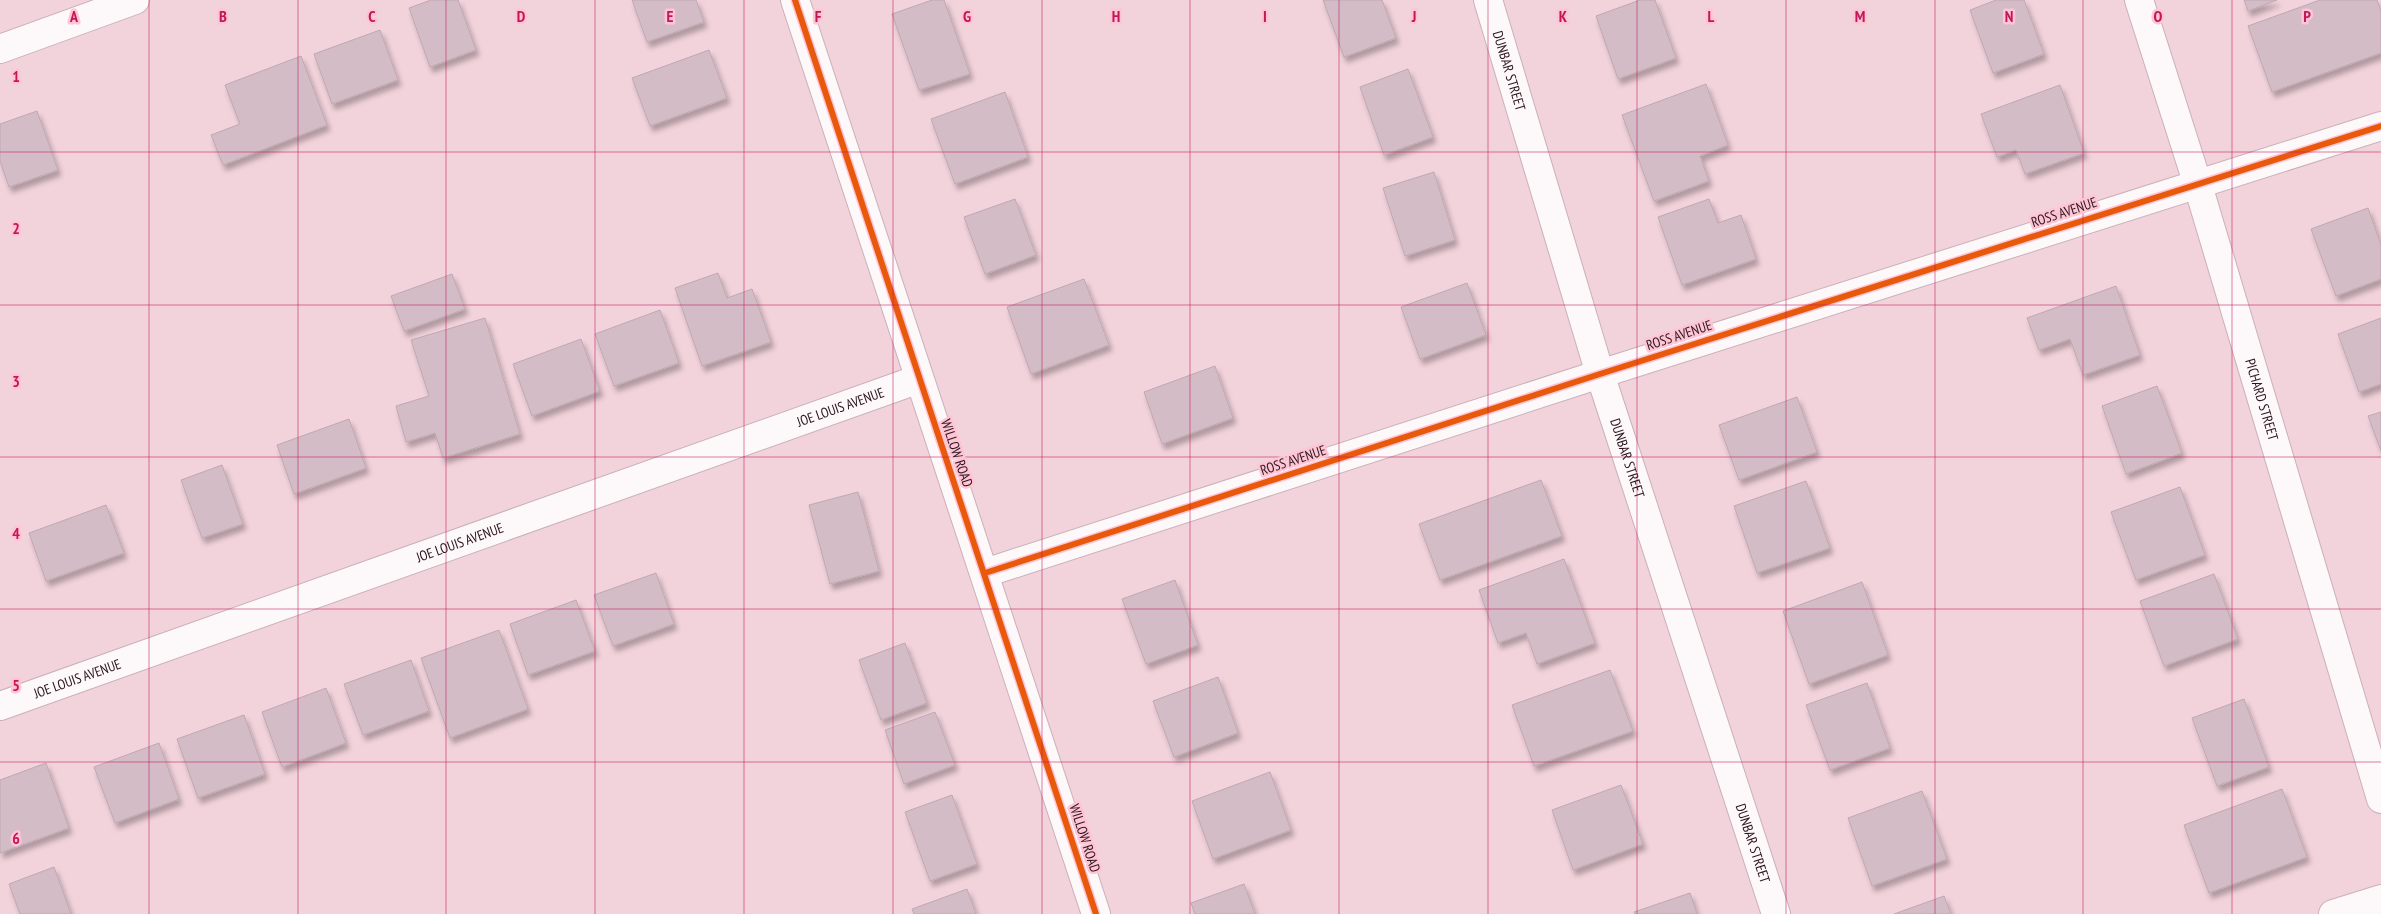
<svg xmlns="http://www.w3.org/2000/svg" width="2381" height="914" font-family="'PT Sans Narrow',sans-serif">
<defs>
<filter id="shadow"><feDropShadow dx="3" dy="5.5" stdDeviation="2.5" flood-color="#0004"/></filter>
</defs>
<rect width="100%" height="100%" fill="#f2d2db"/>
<path fill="#d3bcc6" stroke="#bfa8b1" filter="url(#shadow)" d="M431,0H458L476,50L430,67L409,8Z
M632,0H696L704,22L647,42Z
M932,0H944L970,74L919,90L892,14Z
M1323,0H1382L1396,38L1344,57Z
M1640,0H1655L1676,58L1618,79L1596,16Z
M1996,0H2024L2044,54L1993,73L1970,10Z
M2244,0H2277L2248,11Z
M2320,0H2377L2381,11V53L2272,92L2248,26Z
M380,30L398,80L332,104L314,54Z
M709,50L727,98L650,126L632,78Z
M301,56L327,125L223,165L211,135L240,124L225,85Z
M1408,69L1433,137L1384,155L1360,87Z
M1706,84L1728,145L1700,156L1709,181L1654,201L1622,115Z
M2060,85L2084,153L2025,174L2016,150L1997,157L1981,114Z
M1005,92L1028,157L955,184L931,119Z
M37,111L58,170L9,187L0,161V124Z
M1434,172L1455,240L1405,256L1383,188Z
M1015,199L1036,255L985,274L964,217Z
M1709,199L1718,223L1741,215L1756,259L1682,285L1658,217Z
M2368,208L2381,245V279L2336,296L2311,229Z
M718,273L727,298L752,289L771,342L702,366L675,288Z
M452,274L465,309L404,331L391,296Z
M1084,279L1109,345L1031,374L1007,307Z
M1467,283L1486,335L1420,359L1401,307Z
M2116,286L2140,355L2083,375L2070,339L2039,350L2027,318Z
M660,310L679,363L614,386L595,334Z
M485,318L520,434L443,458L435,433L406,442L396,406L429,396L411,340Z
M2381,318V384L2359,392L2338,334Z
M581,339L600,391L532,416L513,364Z
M1215,366L1233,418L1162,444L1144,392Z
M2157,386L2182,453L2126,474L2102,406Z
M1797,397L1817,452L1739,480L1719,425Z
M2381,412V451L2368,416Z
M349,419L366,468L294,494L277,445Z
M222,465L243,524L202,538L181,480Z
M1541,480L1562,536L1440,580L1419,524Z
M1806,481L1830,548L1757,573L1734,506Z
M2180,487L2205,555L2136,580L2111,512Z
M858,492L879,571L830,584L809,505Z
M106,505L124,553L46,581L29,533Z
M1564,559L1595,643L1537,664L1526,633L1498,643L1479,590Z
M656,573L674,624L613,646L594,595Z
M2214,574L2238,639L2164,666L2140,601Z
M1175,580L1198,645L1146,664L1122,599Z
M1862,582L1888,655L1809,684L1783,611Z
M576,600L595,651L528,675L510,624Z
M499,630L528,709L450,738L421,658Z
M905,643L927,703L881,720L859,660Z
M411,660L429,711L363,735L344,684Z
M1610,670L1633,731L1534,766L1512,705Z
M1218,677L1238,733L1174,757L1153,701Z
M1867,683L1890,748L1830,770L1806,705Z
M326,688L346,743L282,767L262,712Z
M2244,699L2269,767L2217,786L2192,718Z
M935,712L955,765L904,784L885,730Z
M244,715L265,774L198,798L177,739Z
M159,743L179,799L115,823L94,767Z
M46,763L69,828L0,853V780Z
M1270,772L1291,830L1213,859L1192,801Z
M1621,785L1643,844L1573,870L1552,810Z
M2282,789L2307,857L2209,893L2184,825Z
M1922,791L1947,859L1872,886L1848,818Z
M952,795L977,864L930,881L905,812Z
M54,867L71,914H20L9,884Z
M1244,884L1255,914H1195L1191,903Z
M967,889L976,914H914L912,909Z
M1690,893L1697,914H1635L1634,912Z
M1944,896L1951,914H1894Z"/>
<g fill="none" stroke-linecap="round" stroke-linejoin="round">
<defs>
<g id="minor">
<path id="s1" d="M1488,0L1600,374L1776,914"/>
<path id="s2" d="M2139,0L2197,182L2381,799"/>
<path d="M0,49L135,0"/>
<path d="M985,573L1600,374L2381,126"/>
<path id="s3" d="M0,706L919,379"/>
<path d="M2333,914L2381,899"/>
</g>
<path id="tertiary" d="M795,0L1096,914"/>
</defs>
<use href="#minor" stroke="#cab1b8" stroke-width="30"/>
<use href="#tertiary" stroke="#cab1b8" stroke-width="30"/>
<use href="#minor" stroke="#fdf8fa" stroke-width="28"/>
<use href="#tertiary" stroke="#fdf8fa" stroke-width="28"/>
<defs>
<path id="cycleway" d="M795,0L1096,914
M985,573L1600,374L2381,126"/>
</defs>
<use href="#cycleway" stroke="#ffc5d5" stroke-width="9"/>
<use href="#cycleway" stroke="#e8590c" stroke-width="6"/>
</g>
<path fill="none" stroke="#c2185b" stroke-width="1" stroke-opacity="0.55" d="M149,0V914M298,0V914M446,0V914M595,0V914M744,0V914M893,0V914M1042,0V914M1190,0V914M1339,0V914M1488,0V914M1637,0V914M1786,0V914M1935,0V914M2083,0V914M2232,0V914M0,152H2381M0,305H2381M0,457H2381M0,609H2381M0,762H2381"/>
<g text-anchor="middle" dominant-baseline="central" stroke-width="5" stroke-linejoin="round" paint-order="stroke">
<g font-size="14" fill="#2a151c" stroke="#ffc5d5">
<text stroke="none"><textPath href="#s1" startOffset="74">DUNBAR STREET</textPath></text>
<text transform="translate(2064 212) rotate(-18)">ROSS AVENUE</text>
<text transform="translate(1679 335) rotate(-18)">ROSS AVENUE</text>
<text stroke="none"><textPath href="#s2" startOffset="418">PICHARD STREET</textPath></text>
<text stroke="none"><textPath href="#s3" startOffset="892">JOE LOUIS AVENUE</textPath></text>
<text transform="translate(957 453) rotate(71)">WILLOW ROAD</text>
<text stroke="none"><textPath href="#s1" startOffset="479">DUNBAR STREET</textPath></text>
<text transform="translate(1293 460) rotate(-18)">ROSS AVENUE</text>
<text stroke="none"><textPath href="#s3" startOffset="488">JOE LOUIS AVENUE</textPath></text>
<text stroke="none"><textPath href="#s3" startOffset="82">JOE LOUIS AVENUE</textPath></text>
<text transform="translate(1085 838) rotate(72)">WILLOW ROAD</text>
<text stroke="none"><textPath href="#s1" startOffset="884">DUNBAR STREET</textPath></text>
</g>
</g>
<g font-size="16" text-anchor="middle" font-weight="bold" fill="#c2185b" stroke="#ffc5d5" stroke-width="5" stroke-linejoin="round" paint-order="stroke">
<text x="74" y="22">A</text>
<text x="223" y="22">B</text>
<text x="372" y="22">C</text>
<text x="521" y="22">D</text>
<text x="670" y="22">E</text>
<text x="818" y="22">F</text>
<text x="967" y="22">G</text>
<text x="1116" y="22">H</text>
<text x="1265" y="22">I</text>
<text x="1414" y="22">J</text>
<text x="1563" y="22">K</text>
<text x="1711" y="22">L</text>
<text x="1860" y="22">M</text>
<text x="2009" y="22">N</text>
<text x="2158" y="22">O</text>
<text x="2307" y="22">P</text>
<text x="16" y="82">1</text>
<text x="16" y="234">2</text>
<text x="16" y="387">3</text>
<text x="16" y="539">4</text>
<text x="16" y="691">5</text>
<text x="16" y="844">6</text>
</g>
</svg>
